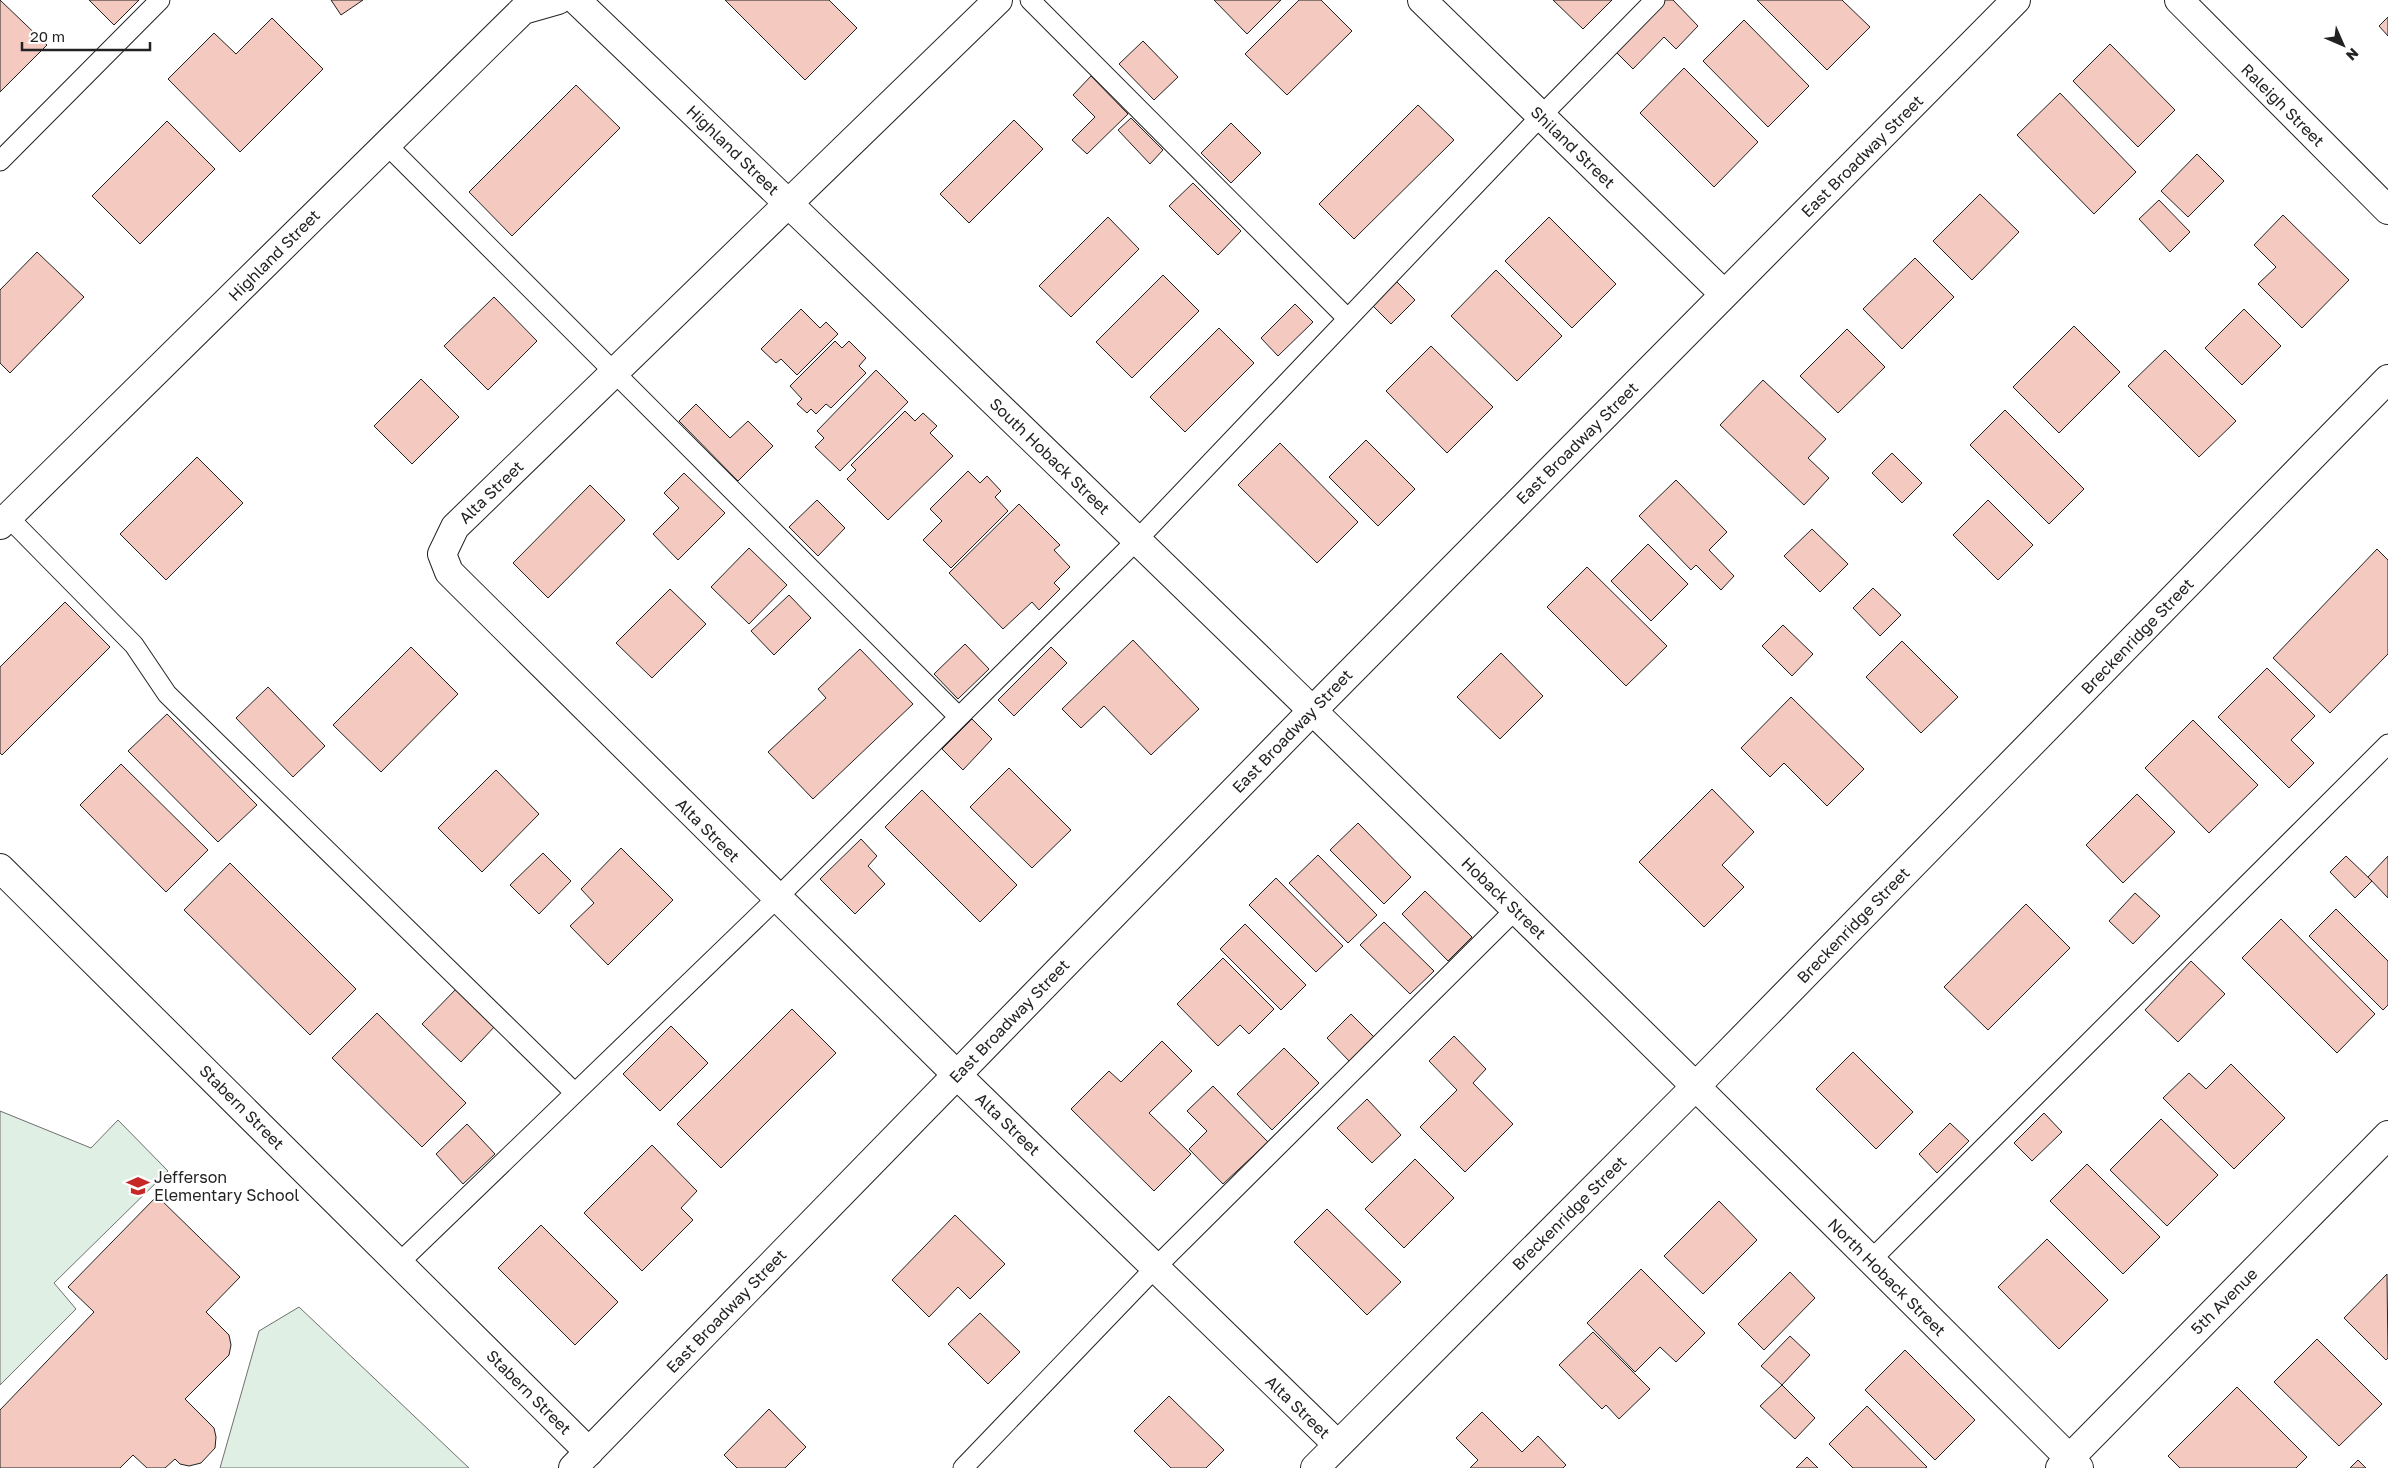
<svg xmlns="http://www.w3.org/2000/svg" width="2388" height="1468" font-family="'Golos Text',sans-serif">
<rect width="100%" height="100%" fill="#fff"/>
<path fill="#e0efe3" stroke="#6f6f6f" d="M0,1111L91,1148L118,1120L168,1171L54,1283L76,1309L0,1385Z
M299,1307L469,1468H220L259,1331Z"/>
<path fill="#f3c9c0" stroke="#222" d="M0,0L47,45L0,92Z
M89,0H139L114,25Z
M331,0H363L341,15Z
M725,0H829L857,28L805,80Z
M1214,0H1281L1247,34Z
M1299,0H1321L1352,31L1287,95L1245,54Z
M1553,0H1612L1583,29Z
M1664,0H1673L1698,26L1676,49L1664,37L1633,69L1614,50Z
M1757,0H1842L1870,27L1827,70Z
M2388,17V36L2379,26Z
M272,18L323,69L240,152L168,79L214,33L236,54Z
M1744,20L1809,86L1768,127L1703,61Z
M1143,41L1178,77L1154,100L1119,64Z
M2110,44L2175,110L2138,147L2073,81Z
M1684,68L1758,142L1714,187L1640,113Z
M1091,76L1128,114L1087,154L1072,140L1095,117L1073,95Z
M576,85L620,128L512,236L469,192Z
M2060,93L2136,172L2094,214L2017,135Z
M1418,105L1454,140L1354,239L1319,204Z
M1131,118L1163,150L1150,164L1118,130Z
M1014,120L1043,149L969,223L940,194Z
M167,121L215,169L140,244L92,196Z
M1231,123L1261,153L1231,183L1201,153Z
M2197,154L2224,181L2188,217L2161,191Z
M1193,183L1241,231L1218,255L1169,206Z
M1980,194L2019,232L1972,280L1933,241Z
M2159,200L2190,232L2170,252L2139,219Z
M2283,215L2349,280L2302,328L2258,284L2276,267L2254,245Z
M1108,217L1139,249L1071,317L1039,286Z
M1549,217L1616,284L1572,328L1505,261Z
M37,252L84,297L10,373L0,363V290Z
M1915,258L1954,297L1902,349L1863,309Z
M1496,270L1562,336L1517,381L1451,316Z
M1163,275L1199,311L1132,378L1096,342Z
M1390,275L1415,300L1391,324L1366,299Z
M494,297L537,341L488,390L444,346Z
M1295,304L1313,322L1278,356L1261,338Z
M801,309L820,328L826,322L838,334L797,375L781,359L776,363L761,349Z
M2244,309L2281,346L2242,385L2205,348Z
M2074,326L2120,372L2059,433L2013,387Z
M1219,328L1254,363L1185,432L1150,397Z
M1847,329L1885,367L1838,413L1800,376Z
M835,341L842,348L849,341L866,358L859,366L866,373L831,408L826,404L816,414L811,409L807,413L797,404L802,399L790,386Z
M1431,346L1493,407L1447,453L1386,391Z
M2165,350L2236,421L2199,457L2128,386Z
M876,370L908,402L840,471L815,447L824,438L817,431Z
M421,379L459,417L412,464L374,426Z
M1763,380L1826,439L1808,458L1829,478L1804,505L1720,425Z
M696,404L730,438L748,421L773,446L738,481L679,421Z
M2005,410L2084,489L2049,524L1970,445Z
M905,411L915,421L923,413L937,426L930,433L953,456L888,520L847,479L856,470L851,465Z
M1366,440L1415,489L1378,526L1329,477Z
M1280,443L1358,522L1317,563L1238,485Z
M1892,453L1922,483L1902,503L1872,473Z
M197,457L243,503L166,580L120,534Z
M968,471L980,483L987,476L1001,491L995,497L1008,511L951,568L923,540L942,521L930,509Z
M684,473L725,513L678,560L653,534L679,508L664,493Z
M1676,480L1727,532L1709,550L1734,576L1721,590L1696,565L1691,570L1639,516Z
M590,485L625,520L548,598L513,563Z
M817,500L845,528L818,556L789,527Z
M1988,500L2033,545L1998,580L1953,535Z
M1019,504L1060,545L1054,550L1070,567L1054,583L1060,589L1039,610L1032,602L1003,629L949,573Z
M1812,529L1848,564L1820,592L1784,556Z
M1648,544L1688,584L1651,621L1611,581Z
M749,548L787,585L749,624L711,587Z
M2377,549L2388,560V654L2330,713L2273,658Z
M1587,567L1667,646L1626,686L1547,607Z
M1873,588L1901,615L1880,636L1853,608Z
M670,589L706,624L652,678L616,643Z
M789,595L811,618L774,655L751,631Z
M65,602L110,647L2,755L0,753V667Z
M1783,625L1813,654L1792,676L1762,646Z
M1133,640L1199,709L1151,755L1104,706L1081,728L1062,709Z
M1902,641L1958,697L1921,733L1866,677Z
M965,644L989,669L958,699L934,674Z
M411,647L458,694L381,772L333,725Z
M1051,647L1067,663L1014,716L998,700Z
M860,649L913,704L813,799L768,752L826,698L818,689Z
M1501,653L1543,696L1500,739L1457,697Z
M2267,668L2315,716L2291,740L2314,763L2289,788L2218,717Z
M268,687L325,746L293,777L236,718Z
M1791,697L1864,769L1827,806L1784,763L1770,777L1741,748Z
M167,714L257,805L218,842L128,751Z
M972,719L992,739L963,770L942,749Z
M2193,720L2258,785L2209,833L2145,768Z
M121,764L208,850L166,892L80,805Z
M1009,768L1071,830L1032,868L970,807Z
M496,770L539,814L482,872L438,828Z
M1712,789L1754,832L1722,865L1744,887L1704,927L1639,862Z
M922,790L1017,885L980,922L885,827Z
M2137,794L2175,832L2123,883L2086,845Z
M1358,823L1411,877L1384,904L1330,850Z
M861,839L877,856L868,866L885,884L855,914L820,879Z
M621,848L673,900L608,965L570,926L594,903L581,889Z
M543,853L571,881L539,914L510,885Z
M1318,855L1377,915L1348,943L1289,883Z
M2346,856L2372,881L2355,898L2330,872Z
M2388,856V898L2368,877Z
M230,863L356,989L310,1035L184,910Z
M1276,878L1343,946L1316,972L1249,905Z
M1425,891L1472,937L1448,961L1402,914Z
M2135,893L2160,916L2133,944L2109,921Z
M2026,904L2070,948L1988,1030L1944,987Z
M2336,909L2388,961V1005L2383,1010L2309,936Z
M2281,919L2375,1014L2337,1053L2242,958Z
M1384,922L1434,971L1410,994L1360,945Z
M1245,924L1306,985L1281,1010L1220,949Z
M1223,958L1274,1009L1249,1034L1240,1025L1218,1046L1177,1004Z
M2191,961L2225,994L2178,1042L2145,1010Z
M458,987L497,1024L461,1062L422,1024Z
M792,1009L836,1053L721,1168L677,1124Z
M377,1013L466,1103L422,1147L332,1058Z
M1351,1014L1375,1038L1350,1062L1327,1038Z
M671,1026L708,1063L660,1111L623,1074Z
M1454,1036L1486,1069L1473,1083L1513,1124L1465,1172L1420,1127L1457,1090L1429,1061Z
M1162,1041L1192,1071L1149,1113L1191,1154L1154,1191L1071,1109L1109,1071L1121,1082Z
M1284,1048L1319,1083L1272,1130L1237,1094Z
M1853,1052L1913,1112L1876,1149L1816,1089Z
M2231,1064L2285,1118L2234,1169L2163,1098L2189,1073L2206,1089Z
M1213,1086L1268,1142L1223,1184L1189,1149L1207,1131L1187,1111Z
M1367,1099L1401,1135L1372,1163L1337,1128Z
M2044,1113L2062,1132L2032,1161L2014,1143Z
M2161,1119L2218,1175L2167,1226L2110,1170Z
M1950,1123L1969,1141L1937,1173L1919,1154Z
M467,1124L495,1154L463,1184L436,1154Z
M652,1145L697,1191L681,1208L693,1220L642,1271L584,1213Z
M1415,1159L1454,1198L1404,1248L1365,1209Z
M2087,1164L2160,1237L2123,1274L2050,1201Z
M157,1196L240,1277L206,1312L229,1335L231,1345L229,1355L185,1399L214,1428L216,1437L215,1448L201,1463L189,1466L180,1464L175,1459L165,1468H147L133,1455L120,1468H0V1410L94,1312L68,1287Z
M1719,1201L1757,1240L1703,1294L1664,1256Z
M1327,1209L1401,1282L1367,1315L1294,1242Z
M955,1215L1005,1264L970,1299L958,1287L929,1317L892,1280Z
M541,1225L618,1302L575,1345L498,1268Z
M2047,1239L2108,1300L2059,1349L1998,1287Z
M1641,1269L1705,1333L1676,1362L1660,1347L1635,1372L1587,1323Z
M1790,1272L1815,1298L1764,1350L1738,1324Z
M2387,1274L2388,1358L2386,1360L2344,1318Z
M980,1313L1020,1352L988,1384L948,1344Z
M1593,1332L1650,1389L1619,1419L1606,1405L1602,1409L1559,1365Z
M1790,1336L1810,1355L1782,1385L1761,1366Z
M2317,1339L2382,1404L2339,1446L2274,1382Z
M1905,1350L1975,1420L1935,1460L1865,1390Z
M1782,1385L1815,1418L1795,1439L1760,1406Z
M2237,1387L2307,1457L2296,1468H2180L2168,1456Z
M1169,1396L1224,1450L1206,1468H1171L1134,1431Z
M1867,1406L1927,1467L1925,1468H1853L1829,1444Z
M769,1409L806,1447L785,1468H737L724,1455Z
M1482,1412L1522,1452L1538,1436L1566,1465L1563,1468H1470L1478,1460L1456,1438Z
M1807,1457L1818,1468H1796Z
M2358,1460L2366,1468H2350Z"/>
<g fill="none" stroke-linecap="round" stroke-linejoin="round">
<defs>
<path id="lane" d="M1030,0L1347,318
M386,144L959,717
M0,161L160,0
M8,517L134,645L167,694L575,1093
M1871,1260L2388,744
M400,1262L777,898L1137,540L1541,116L1655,0
M963,1468L1155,1268L1516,909"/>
<path id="street" d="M576,0C1082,484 1585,972 2079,1468
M998,0L455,527L442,554L449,572L461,584L956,1074L1338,1445
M1422,0L1724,294
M2179,0L2388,210
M0,525L523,10L558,0
M0,868L589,1452
M1315,1468L1696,1086L2388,379
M2060,1468L2388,1135"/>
<path id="secondary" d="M573,1468L1313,710L2016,0"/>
</defs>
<use href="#lane" stroke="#222" stroke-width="21"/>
<use href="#street" stroke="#222" stroke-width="30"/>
<use href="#secondary" stroke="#222" stroke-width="30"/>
<use href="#lane" stroke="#fff" stroke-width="19"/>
<use href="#street" stroke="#fff" stroke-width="28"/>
<use href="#secondary" stroke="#fff" stroke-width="28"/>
</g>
<defs>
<symbol id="school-bare" viewBox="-9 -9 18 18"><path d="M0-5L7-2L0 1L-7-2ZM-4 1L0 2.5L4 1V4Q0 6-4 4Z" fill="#c62828" stroke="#fff" stroke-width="2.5" paint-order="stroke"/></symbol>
</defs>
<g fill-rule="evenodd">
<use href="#school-bare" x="122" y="1170" width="32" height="32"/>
</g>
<g text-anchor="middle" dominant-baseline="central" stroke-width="4" stroke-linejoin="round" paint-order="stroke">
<g font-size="16" fill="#222" stroke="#fff">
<text transform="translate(2283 105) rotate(45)">Raleigh Street</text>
<text transform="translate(1573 147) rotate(44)">Shiland Street</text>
<text transform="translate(733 150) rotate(44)">Highland Street</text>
<text transform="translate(1862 156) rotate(-45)">East Broadway Street</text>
<text transform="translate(274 255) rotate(-45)">Highland Street</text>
<text transform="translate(1577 443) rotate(-45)">East Broadway Street</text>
<text transform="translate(1050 456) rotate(44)">South Hoback Street</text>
<text transform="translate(491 492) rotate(-44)">Alta Street</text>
<text transform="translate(2137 636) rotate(-46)">Breckenridge Street</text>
<text transform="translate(1292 731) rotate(-46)">East Broadway Street</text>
<text transform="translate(708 830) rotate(45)">Alta Street</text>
<text transform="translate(1504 898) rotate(44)">Hoback Street</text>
<text transform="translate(1853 925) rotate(-46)">Breckenridge Street</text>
<text transform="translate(1009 1021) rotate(-46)">East Broadway Street</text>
<text transform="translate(242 1107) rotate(45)">Stabern Street</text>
<text transform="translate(1008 1124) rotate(44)">Alta Street</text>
<text transform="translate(1569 1213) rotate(-45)">Breckenridge Street</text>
<text transform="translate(1887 1277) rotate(45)">North Hoback Street</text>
<text transform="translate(2224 1301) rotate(-45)">5th Avenue</text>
<text transform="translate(726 1311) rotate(-46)">East Broadway Street</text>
<text transform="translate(529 1392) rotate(45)">Stabern Street</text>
<text transform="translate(1298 1407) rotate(44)">Alta Street</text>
</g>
<g font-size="16" fill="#222" stroke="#fff" text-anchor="start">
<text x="154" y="1177">Jefferson<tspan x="154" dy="18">Elementary School</tspan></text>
</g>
</g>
<g transform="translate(2343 45) rotate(135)" stroke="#ffffff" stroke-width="4" paint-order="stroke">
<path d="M0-4L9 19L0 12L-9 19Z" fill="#222222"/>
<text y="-8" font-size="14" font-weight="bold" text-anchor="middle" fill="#222222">N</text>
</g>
<path d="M22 42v8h128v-8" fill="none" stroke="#222222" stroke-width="2.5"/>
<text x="30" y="42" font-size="15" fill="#222222" stroke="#ffffff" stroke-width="4" paint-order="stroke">20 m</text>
</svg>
